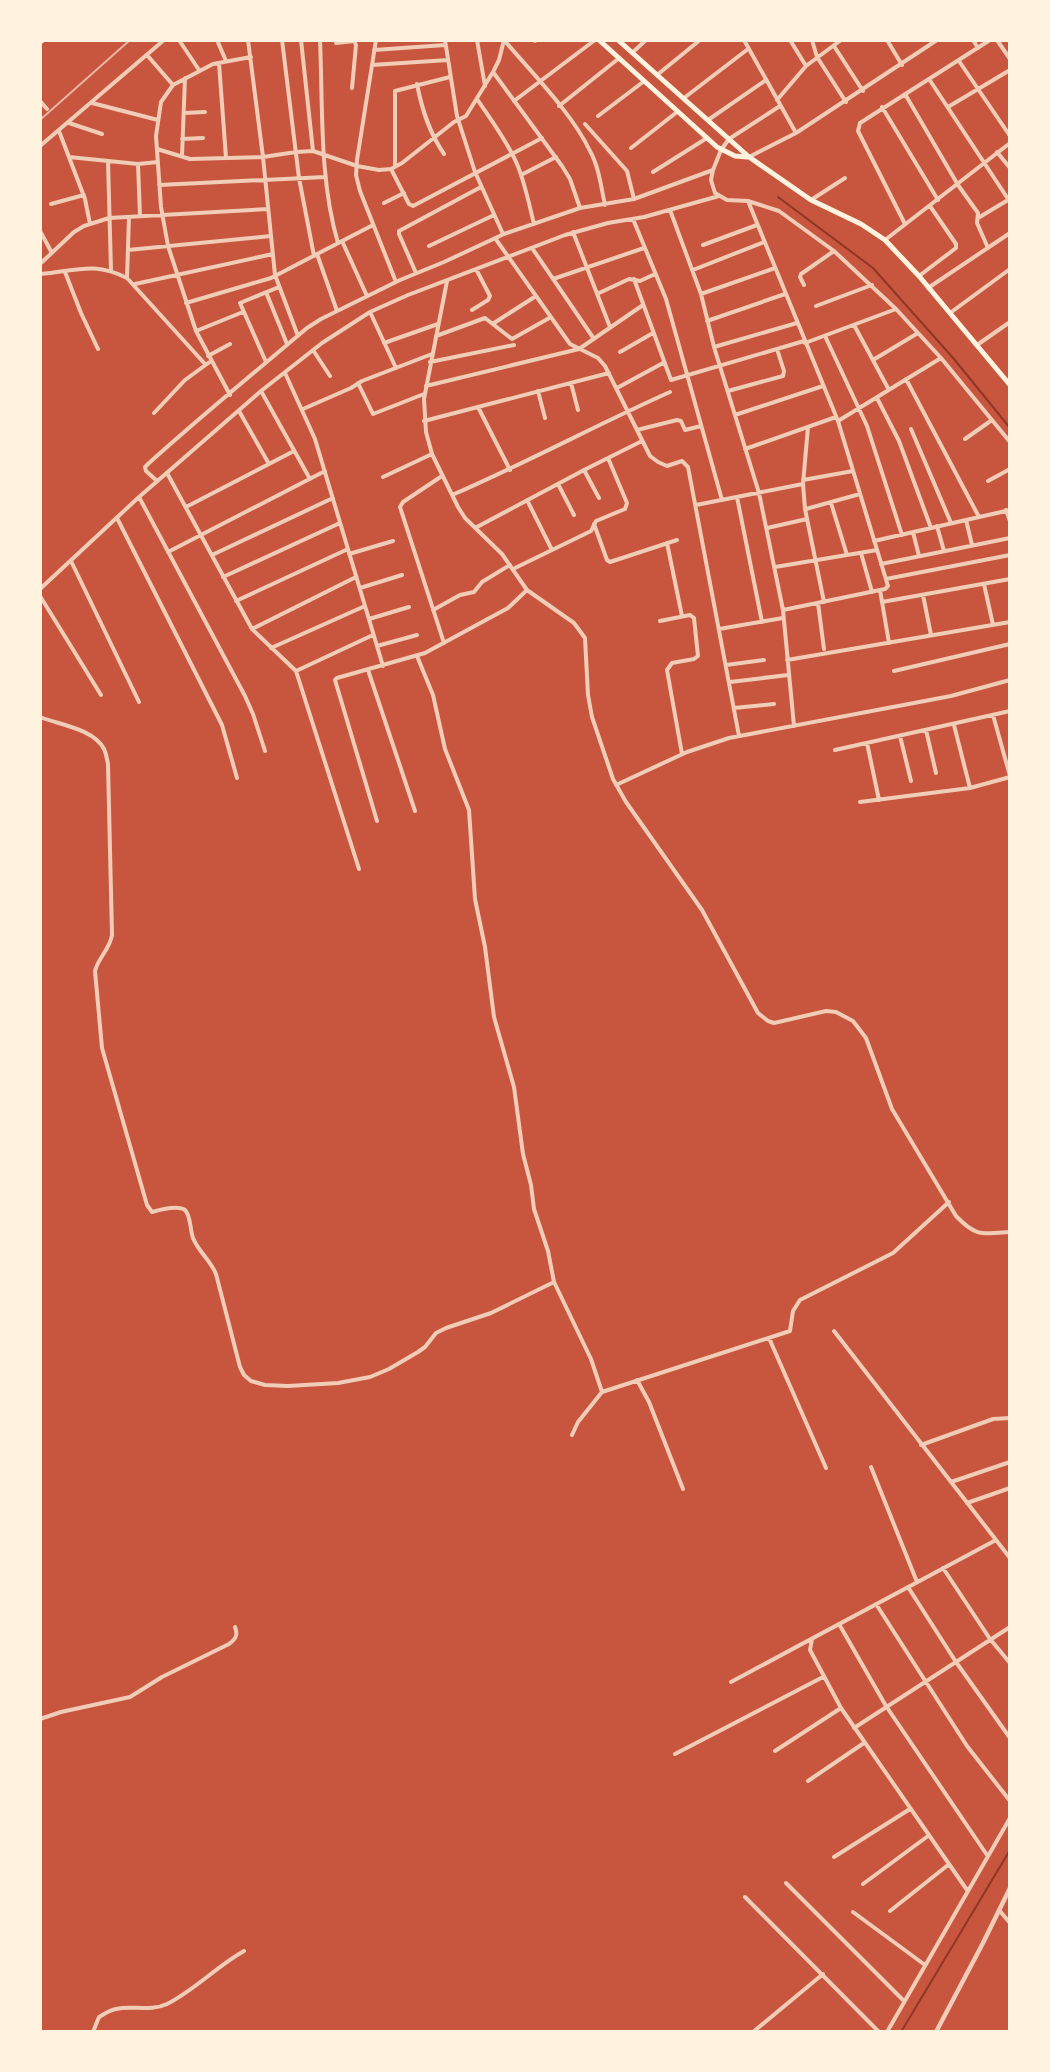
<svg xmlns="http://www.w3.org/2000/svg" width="1050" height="2072" font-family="'Crimson Pro',serif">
<rect width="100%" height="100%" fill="#c8553d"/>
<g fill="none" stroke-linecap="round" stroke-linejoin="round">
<path stroke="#8f3625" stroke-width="2" d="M778,197L873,268L954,359L1010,428
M901,2032L1010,1850"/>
<path stroke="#f1ccb7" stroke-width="4" d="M179,40L199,70
M217,40L226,61
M248,40L263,157L275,275L298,336
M282,40L299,178L314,256
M301,40L313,151
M320,40C323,107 319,179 338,243
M376,40L357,160L356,175L360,191L396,282
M445,40L457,116L475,172L503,234
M477,40L485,86
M504,40C531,72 572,113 590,151C599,167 601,187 605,205
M744,40L796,133
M790,40L806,66
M812,40L817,57L846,102
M887,40L902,65
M973,40L978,48
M997,40L1010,59
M535,41V40
M336,43L355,41
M834,46L863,91
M374,50L445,45
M632,53L646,40
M147,55L173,85
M959,61L1010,136
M219,63L226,158
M372,65L448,60
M493,72L562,166L570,179L580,208
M657,75L700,40
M929,79L1010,202
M417,84C422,110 429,132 444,154
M352,88L356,45L354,40
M905,94L958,185L978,213L977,223L988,248
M684,98L748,49
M477,99C491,120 507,141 517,164C525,183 529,204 534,224
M777,100L806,66L841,40
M40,101L47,109
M514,101L595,40
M92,103L158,120
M559,106L618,59
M780,106L729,139L721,150L713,170L711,180L715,193L727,200L748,201L779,211L834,251L896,309L941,358L1010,442
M882,107L938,200
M948,107L1010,70
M184,113L205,112
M598,116L643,82
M708,120L766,80
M69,123L102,134
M585,124L627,171L634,199
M59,131L85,199L90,224
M182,139L203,138
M40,146L164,40
M631,148L677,112
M157,149L190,159L263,157L296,152L313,151L357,166L379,170L391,169L402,163L454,122L466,116L493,72L499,60L504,40
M997,152L1010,168
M182,156L185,78
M69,157L138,164L158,162
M749,157L796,133L937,40
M108,161L111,270
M138,164L140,216
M395,167V91L450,77
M391,169L409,204L413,206L542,138
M653,172L707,138
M521,175L556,157
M159,185L325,177
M811,200L845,178
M748,201L838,421L888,586L885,589L783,610
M384,203L404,193
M51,204L84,195
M670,210L701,294L714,347L759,493L783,610L794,726
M978,218L1008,200
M633,219L666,299L722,500
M905,224L858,131L860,123L990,40
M40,231L52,253
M573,232L610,327
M495,238L570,344L598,358L605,366L650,456L658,462L667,466L682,461L688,467L739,736
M885,240L1010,143
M342,241L367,296
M703,245L757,225
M429,246L494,215
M532,248L594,339
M128,250L271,236
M317,254L337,311
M40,264L74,232L84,226L109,218L268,209
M693,270L764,242
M65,272L81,313L98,349
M416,273L399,234V231L481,187
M40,274C76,271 94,261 127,278L205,364
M919,276L956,248V244L930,206
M127,278L129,217
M553,279L644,248
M634,279L671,380L804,341
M447,281L424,399L426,432L432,454L458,507L465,518L502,554L527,590L574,623L585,638L588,695L592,717L613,779L626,802L702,910L758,1013L768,1021L774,1023L826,1011L836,1012L853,1021L866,1038L892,1109L956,1216C976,1237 982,1234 1010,1232
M135,284L273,254
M804,285L800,277L801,274L834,251
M928,288L1010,233
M266,292L287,344
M597,294L629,279L640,281L655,274
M701,294L775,268
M186,303L271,278L373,225
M816,306L872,285
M472,310L488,300L490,296L476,269
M370,312L396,368
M950,313L1010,269
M707,321L785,294
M494,323L536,296
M854,325L889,390
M196,331L243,312
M436,336L485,318L512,339L551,317
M825,336L867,426L902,535
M384,343L438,324
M805,343L896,309
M977,345L1010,322
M714,347L797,323
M313,350L330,376
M620,352L653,333
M208,356L230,344
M873,360L918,333
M266,362L240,303L279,287
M430,362L514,345
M285,373L315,439L383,666
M906,379L979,517
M358,383L373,414L424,394
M571,383L578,410
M426,386L579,349L643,305
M617,388L663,363
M261,391L310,479
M538,391L545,418
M728,391L783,376L784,371L777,349
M230,395L196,331L168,246L161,207L156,136L161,102L173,85L213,64L251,57
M877,398L899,441L931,528
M478,407L510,470
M303,409L351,388L362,381L432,354
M239,411L269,464
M154,413L185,380L211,361
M735,415L823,386
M424,421L609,373
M838,421L941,358
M808,427L803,484L805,509L824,602
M911,429L951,523
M637,430L677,420L681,421L685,430L701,426
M965,439L992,420
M745,449L836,417
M584,470L599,498
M167,473L252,629L296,671L359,869
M442,476L403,502L400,507L444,643
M383,477L432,454
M803,480L853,471
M157,481L146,471L145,467L148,464C200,417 254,373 307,328L321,319L400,280L444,262L504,234L580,208L634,199L713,170
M988,481L1010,469
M558,484L574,515
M452,495C526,463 596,425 670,392
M139,497L245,696L253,714L265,751
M737,497L762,622
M527,500L552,550
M831,503L847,555
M696,505L803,484
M186,507L294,451
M806,509L860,494
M1006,510L1010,521
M117,518L222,725L237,778
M966,520L972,545
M594,524L607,560L610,562L677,540
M937,526L944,551
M475,528L584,470L642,441
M767,528L807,519
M913,532L919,556
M874,541L1010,510
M667,543L682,616
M168,552L325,471
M861,553L872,592
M349,554L393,541
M212,555L333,498
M71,561L139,702
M881,564L1010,538
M775,567L877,550
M513,569L591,531L596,521L625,509L627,503L608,458
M223,577L340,523
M886,579L1010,555
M984,584L993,625
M360,588L402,575
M40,589L139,497L261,391L322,343L370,312L408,295L565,235L608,223L644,217L719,196
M880,590L889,643
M923,595L931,635
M40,596L101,695
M236,601L348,549
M882,602L1010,579
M818,603L824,649
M433,610L460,595L474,592L482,582L510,565
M369,619L409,607
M660,621L690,615L694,618L698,656L694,659L672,663L667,670L682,754
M252,629L356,577
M719,629L783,618
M377,646L417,635
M271,648L365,606
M417,656L433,695L445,749L469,810L475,899L485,947L494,1017L514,1087L523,1154L531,1185L534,1209L548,1251L554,1282L591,1359L602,1392
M787,660L1010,622
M726,665L764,660
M368,670L415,811
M296,671L373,635
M894,671L1010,644
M730,682L788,675
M734,708L774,704
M993,715L1010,776
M40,717C60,725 94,729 104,749C106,753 107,759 108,764L112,935C110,949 98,958 95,971L102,1048L147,1205L152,1212C159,1210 178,1205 185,1210C191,1216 190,1230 193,1238C198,1251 211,1261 216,1274L240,1367L244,1375L251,1381L265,1385L288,1386L338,1383L370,1377L389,1369L418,1352L425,1347L436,1333L446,1328L491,1313L554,1282
M954,725L970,788
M926,730L936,773
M900,736L911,781
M867,743L879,800
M835,750L1010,711
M616,785L687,752L729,738L951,696L1010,680
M860,802L970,788L1010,777
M377,821L335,680L337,678L425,653L508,608L527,590
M834,1331L1010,1558
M769,1338L826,1468
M637,1380L649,1402L683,1489
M572,1435L578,1422L602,1392L790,1331L793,1311L800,1300L893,1253L949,1202
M921,1445L993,1419L1010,1418
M871,1467L917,1582
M951,1482L1010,1462
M967,1503L1010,1488
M943,1568L990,1639L1010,1663
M908,1587L956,1662L1010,1738
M876,1604L967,1746L1010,1801
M839,1624L886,1706L987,1855
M812,1639L810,1650L841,1708L967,1890
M731,1682L996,1540
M40,1719L61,1712L130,1697L162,1677L229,1644C236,1639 238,1635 235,1627
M854,1728L1010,1627
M775,1751L841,1708
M675,1754L823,1677
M808,1781L864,1743
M834,1857L910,1809
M786,1883L903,2000
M863,1884L928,1836
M745,1897L879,2032
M999,1910L1010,1923
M890,1911L948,1865
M853,1912L925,1965
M93,2032L99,2017C104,2014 110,2010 116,2009C133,2005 150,2012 167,2004C195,1990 217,1966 244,1951
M753,2032L823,1974
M887,2032L1010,1818"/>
<path stroke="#f1ccb7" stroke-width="4.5" d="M936,2032L983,1943L1010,1888"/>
<path stroke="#fff3e0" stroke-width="5" d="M599,40L717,147L735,156L747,157
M618,40L749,157L811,200L861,224L885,240L919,276L1010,385
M40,42L43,40"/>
<path stroke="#e9b49f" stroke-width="2" d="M40,120L130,40"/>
</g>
<rect width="1050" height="2072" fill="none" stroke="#fff3e0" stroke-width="84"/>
</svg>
